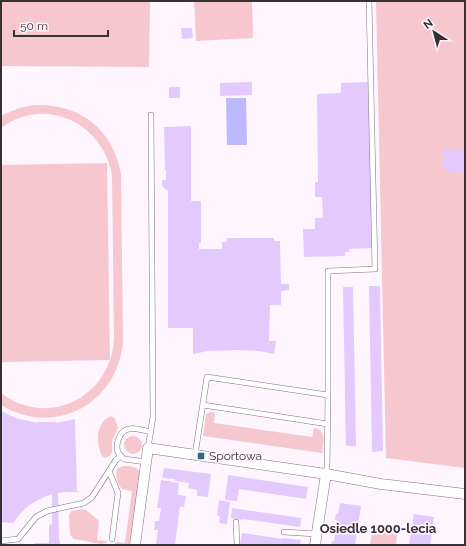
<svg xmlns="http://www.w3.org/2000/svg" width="466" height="546" font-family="Raleway,sans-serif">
<rect width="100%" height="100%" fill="#fef5fe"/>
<path fill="#f6c7cf" d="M1,1H150L149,67L1,66Z
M194,1H252L253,38L196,41Z
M376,1H465V468L386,458Z
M34,105C80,103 113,129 121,174L123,339C120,403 55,438 1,405V393C48,429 111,397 114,339L112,175C103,123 45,95 1,128V116L19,108Z
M107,163L110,360L1,362V165Z
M210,412L215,413L214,423L312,437L314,428C327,429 323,443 322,453L203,436L206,415L208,413Z
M111,416L115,419L118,428L112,441V453L110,456L105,458L102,456C96,444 95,422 111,416Z
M124 445a9 9 0 1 1 18 0a9 9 0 1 1-18 0Z
M123,466C128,466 137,466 140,472L130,545H115V542L125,543L132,491L122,489C117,484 115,476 117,469Z
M85,509L99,521L97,540L107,541L106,543L101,544L74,539L70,535L69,515L71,511Z
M372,530L397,534L396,545H370Z"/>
<path fill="#beb8fc" d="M226,98H246L247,145H227Z"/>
<path fill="#e4c9fe" d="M181,28H192L193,38L182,39Z
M252,82V95L220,96V83Z
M369,82L372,248L349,249V252H345V256L304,257L303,229H315V218H323L322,197H315V182H318L317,94L341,93V83Z
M169,87H180V98H169Z
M191,126V201H201V243H199V249H222V242H227V238H274V241H280L281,284H289V290L281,291V305H270L269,341H276L274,354L259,351L237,350L208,351L193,354V328H168V191L163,187L162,184V180H166V170H165L164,127Z
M444,148L465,151V173L447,171V168H442Z
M369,286H380L383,451L372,452Z
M343,287H353L356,446H346Z
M1,411L16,418L37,423L38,422H56V423L75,419L77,491H79V492H66L58,493L59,540H60V545H35V543H49V525L52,524V494L44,497L29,505L21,513L13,523L1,522Z
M164,468L211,474L208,497L197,496V490L188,488L189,483L175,481V479L162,478Z
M228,475L308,487L306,499L239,489L237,501L225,500Z
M161,480L179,483L178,495L186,496L184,507L180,506L175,545H156L158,530H154L155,521H159L161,508H157Z
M219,500L230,502L227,524L219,523L220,516H217Z
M340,503L361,506L355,545H331L332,541H334L337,520H335L336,514H338Z
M232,508L301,518L300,527L243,519V520L231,518Z
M414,514L434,517L430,545H409L411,531H409L410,524L412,525Z
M242,533L283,539V538L301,540L300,545H240Z"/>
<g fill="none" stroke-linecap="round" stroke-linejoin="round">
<defs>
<path id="service" d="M328,395V271L375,269L369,1
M203,405L328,424
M148,448L153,417L151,115
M195,455L207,377L328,395L327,468L326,474
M146,462L124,459C122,457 119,455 118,452C115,444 120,430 129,429C136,427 144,431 151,432
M109,471L118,493L112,539
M236,522L237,545
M284,532L317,534
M1,541L18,539L36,517L47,511L84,503L92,497L116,460L121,456"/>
<path id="minor" d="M135,545L148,448L326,474L381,484L465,494
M315,545L326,474"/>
</defs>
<use href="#service" stroke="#7e747e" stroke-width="6"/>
<use href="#minor" stroke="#7e747e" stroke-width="11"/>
<use href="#service" stroke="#fff" stroke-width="5"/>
<use href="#minor" stroke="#fff" stroke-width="10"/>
</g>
<rect fill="#2f6982" stroke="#fef5fe" stroke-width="1.5" x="197" y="452" width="8" height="8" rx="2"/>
<g text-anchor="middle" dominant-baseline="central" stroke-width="3.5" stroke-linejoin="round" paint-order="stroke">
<g font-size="12" fill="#353135" stroke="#fef5fe" text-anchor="start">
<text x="209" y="456">Sportowa</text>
</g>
<g font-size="13" font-weight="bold" fill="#353135" stroke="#fef5fe">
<text x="378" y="528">Osiedle 1000-lecia</text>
</g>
</g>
<rect width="466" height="546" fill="none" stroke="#353135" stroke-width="4"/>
<g transform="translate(434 32) rotate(324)" stroke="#fef5fe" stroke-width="3" paint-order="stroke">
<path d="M0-3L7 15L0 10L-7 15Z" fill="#353135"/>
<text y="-6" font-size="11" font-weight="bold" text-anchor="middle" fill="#353135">N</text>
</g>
<path d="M14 30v6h94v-6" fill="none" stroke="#353135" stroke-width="2"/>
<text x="20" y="30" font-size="12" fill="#353135" stroke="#fef5fe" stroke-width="3" paint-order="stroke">50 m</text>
</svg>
